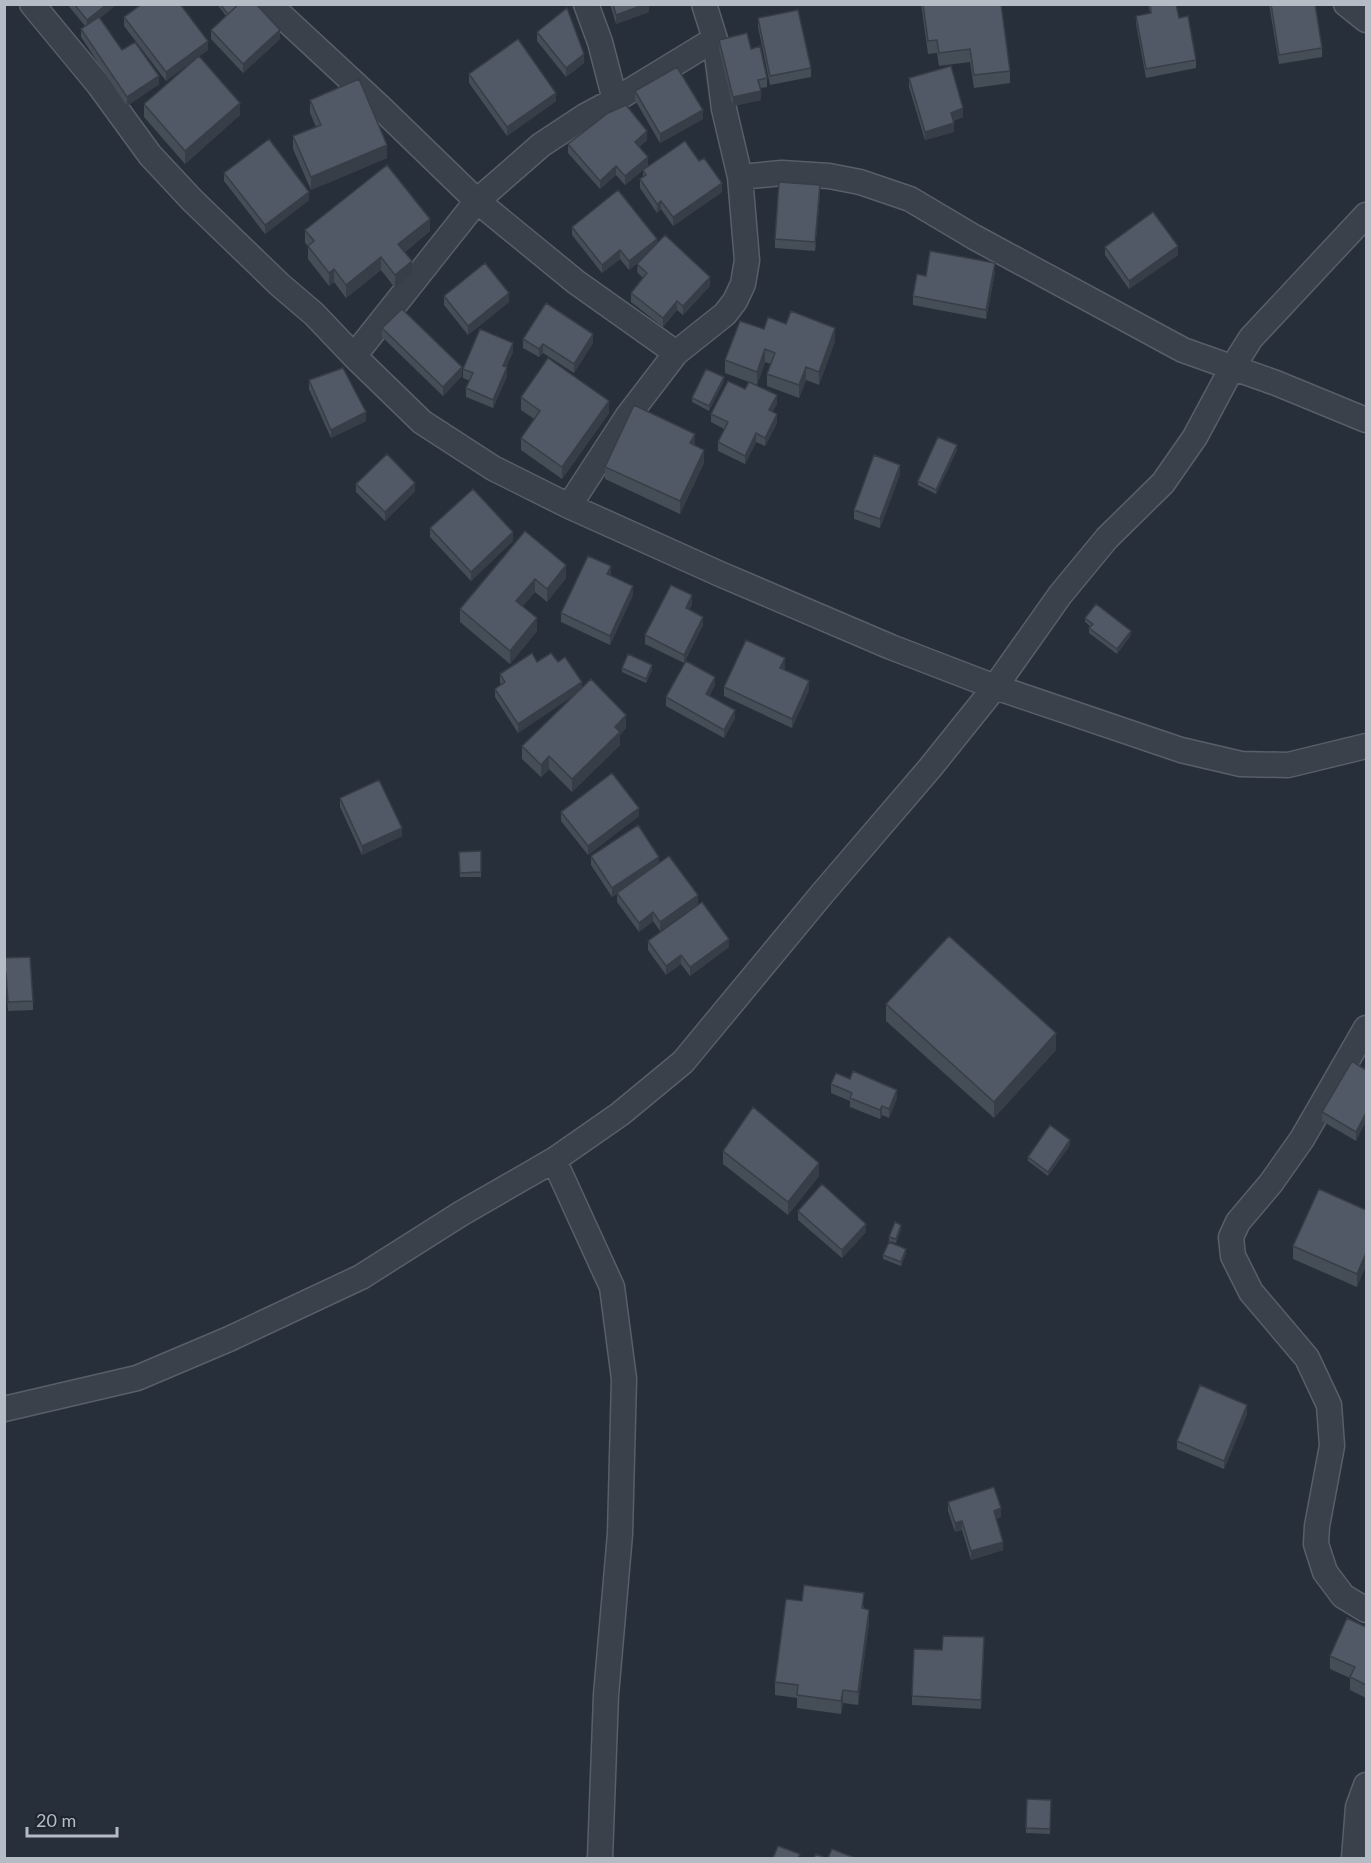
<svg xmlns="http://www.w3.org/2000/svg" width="1371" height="1863" font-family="Lato,sans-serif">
<rect width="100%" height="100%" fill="#272f3a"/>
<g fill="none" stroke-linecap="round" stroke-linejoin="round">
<defs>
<path id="minor" d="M32,4L99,85L150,155L192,200L280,285L314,314L354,356L422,422L493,468L569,506L720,574L891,647L995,687L1181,750L1241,764L1288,765L1366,746
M269,4L380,107L477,201L576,282L676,353
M586,4L600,42L615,100
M1346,4L1366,20
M740,177L782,173L829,176L860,182L910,199L974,237L1183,350L1276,383L1366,420
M354,356L477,201L541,145L585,116L615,100L715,39
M569,506L627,417L676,353L725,314L735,301L743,284L747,260L740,177L724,109L715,39L704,4
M1366,1028L1302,1139L1271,1183L1238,1222L1231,1237L1233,1256L1251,1292L1307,1358L1329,1405L1332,1446L1317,1526L1316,1544L1325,1572L1343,1596L1366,1610
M554,1160L612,1287L624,1379L620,1534L606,1695L600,1858
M4,1409L137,1378L229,1339L361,1277L462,1213L554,1160L620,1114L683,1062L822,894L930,768L995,687L1060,595L1107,538L1163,483L1195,437L1232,368L1251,338L1366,215
M1354,1858L1358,1807L1366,1785"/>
</defs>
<use href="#minor" stroke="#585f69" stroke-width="27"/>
<use href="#minor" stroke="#3a414b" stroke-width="24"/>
</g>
<path fill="#454d57" d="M67,4H117L100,18L122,50L159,84L127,106L81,37V29L85,26Z
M217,4H256L280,39L243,73L211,39V30L226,16Z
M610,4H649V12L616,24Z
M921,4H1001L1010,71V83L974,88L970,62L939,66L937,53L928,54Z
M1148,4H1176L1179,18L1196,60V68L1146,78L1136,24V16L1150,13Z
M1269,4H1315L1322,48V57L1279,64Z
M124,17L208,50L199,56L240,115L185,164L144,117V104L198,57L166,81L124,26Z
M758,18L811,68V77L770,85L758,27Z
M537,32L584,63L566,77L537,41Z
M719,40L751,49L767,78V87L760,88L761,100L733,106L719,49Z
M469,74L556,101L507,136L469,83Z
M909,78L963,117L953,121L954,132L925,140L909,87Z
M635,91L703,119L660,143L635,100Z
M310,100L387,158L311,190L293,149V136L316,127L310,113Z
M647,140L639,147L648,166L625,185L616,175L600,189L568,153V144Z
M699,161L722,192L673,226L661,209L657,213L640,188V179L643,177V170Z
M224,173L309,200L265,234L224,181Z
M820,194L815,251L775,248V239Z
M572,227L657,242L710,286L683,315L677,310L663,327L631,302V293L643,278L637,272L638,263L629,270L620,259L602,273L572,235Z
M305,230L430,231L405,252L412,274L395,288L381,270L346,298L334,282L329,286L308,259V246L305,243Z
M1105,247L1178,255L1129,289L1105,255Z
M995,272L986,319L913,305V296L926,276Z
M444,296L509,302L468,335L444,305Z
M382,328L462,376L443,396L382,337Z
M764,329L835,341L819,385L806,380L799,398L767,386V374L771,364L765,362L757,385L725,373V360Z
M523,339L593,343L574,373L543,353L539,357L523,348Z
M513,352L506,367L507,376L493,408L466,397V388L470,381L463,378V369Z
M309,380L366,421L331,438L309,389Z
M724,381L709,411L692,402V398Z
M521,397L609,413L562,479L521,450V438L534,419L521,410Z
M777,404L772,412L777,423L765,446L756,442L745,464L718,451V442L724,429L711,422V414Z
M695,446L704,463L680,514L605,479V467Z
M957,450L936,494L918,485V481Z
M900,474L880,528L854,519V510Z
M356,484L415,491L385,521L356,492Z
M430,528L513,541L471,581L430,537Z
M525,531L566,578L547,602L535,592L522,607L537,631L510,664L460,622V609Z
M611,575V576L633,595L610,645L561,622V613Z
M692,604L689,610L703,625L684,663L645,644V635Z
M1085,618L1131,635L1117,654L1089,633V628L1091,627L1085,622Z
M537,662H558L582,688L626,728L620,735V745L572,792L549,769L541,777L522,759V746L574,695L518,733L495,697V689L501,684L500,683V674Z
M785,667L784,670L809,690L792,728L724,696V687Z
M622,668L652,670L646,683L622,672Z
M715,685L709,696L735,718L724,738L666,706V697Z
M340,798L402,836L362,855L340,807Z
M561,812L639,816L588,855L561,821Z
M481,851V877H460L459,852Z
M591,856L659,863L698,904L660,931L653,921L639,932L617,902V893L620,892L612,897L591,865Z
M648,941L729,947L690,976L681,964L666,975L648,950Z
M4,958L33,1001V1010L8,1011L6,982H4Z
M886,1004L1056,1050L994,1118L886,1021Z
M1366,1070L1356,1141L1322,1121V1112Z
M831,1084L897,1098L889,1118L882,1115L880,1119L850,1107V1101L831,1093Z
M1070,1145L1048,1176L1028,1161V1157Z
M723,1151L819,1176L788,1215L723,1164Z
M1366,1210L1357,1287L1293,1259V1246Z
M798,1211L866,1232L842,1258L798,1220Z
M901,1229L896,1243L889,1241V1237Z
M906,1253L901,1266L883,1259V1255Z
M1247,1414L1224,1469L1177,1449V1441Z
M948,1502L1001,1517L996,1519L1003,1550L971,1560L962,1530L955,1532L948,1511Z
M802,1601L864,1606L863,1609L869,1622L858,1705L843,1703L841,1714L797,1708V1698L775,1695V1682Z
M1366,1627V1698L1350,1690V1678L1330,1669V1656Z
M984,1646L981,1709L912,1705V1696L942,1650Z
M1051,1800L1050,1834L1026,1833V1828Z"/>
<path fill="#383e47" d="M107,4H117L87,29V20Z
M646,4H649V12L616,24V15Z
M280,30V39L243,73V64Z
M208,41V50L166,81V72Z
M584,54V63L566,77V68Z
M159,76V84L127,106V97Z
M761,91V100L733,106V97Z
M556,93V101L507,136V127Z
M240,103V115L185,164V151Z
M963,108V117L951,122V113Z
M703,110V119L660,143V134Z
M954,123V132L925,140V132Z
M647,131V140L635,150V142Z
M387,145V158L311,190V177Z
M648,157V166L625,185V176Z
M616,166V175L600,189V181Z
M722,183V192L673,226V217Z
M820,185V194L815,251V242Z
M309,192V200L265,234V225Z
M661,201V209L657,213V204Z
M430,219V231L398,257V244Z
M657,239V248L629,270V261Z
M1178,246V255L1129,289V281Z
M620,250V259L602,273V265Z
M381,257V270L346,298V285Z
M412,261V274L395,288V275Z
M995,263V272L986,319V310Z
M334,269V282L329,286V273Z
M710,277V286L683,315V306Z
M509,293V302L468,335V326Z
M677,301V310L663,327V318Z
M835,328V341L819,385V372Z
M593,334V343L574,373V364Z
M513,343V352L503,374V366Z
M543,344V353L539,357V349Z
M765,349V362L757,385V372Z
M462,367V376L443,396V387Z
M507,367V376L493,408V400Z
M806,367V380L799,398V385Z
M724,377V381L709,411V406Z
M777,395V404L769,419V410Z
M609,401V413L562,479V467Z
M366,412V421L331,438V430Z
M777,414V423L765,446V438Z
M756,433V442L745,464V456Z
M695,434V447L690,443Z
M957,445V450L936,494V490Z
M704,450V463L680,514V501Z
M900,465V474L880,528V519Z
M415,483V491L385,521V512Z
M513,532V541L471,581V572Z
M566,565V578L547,602V589Z
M611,566V575L607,583V574Z
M535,579V592L516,614V601Z
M633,586V595L610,645V636Z
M692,595V604L686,617V608Z
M703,617V625L684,663V655Z
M537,618V631L510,664V651Z
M1131,631V635L1117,654V649Z
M785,658V667L780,677V668Z
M652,665V670L646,683V679Z
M715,677V685L706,703V694Z
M809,681V690L792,728V719Z
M582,682V690L518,733V724Z
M735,710V718L724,738V730Z
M626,715V728L620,735V745L572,792V779L615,727Z
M549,756V769L541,777V765Z
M639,808V816L588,855V846Z
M402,828V836L362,855V846Z
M659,857V866L612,897V888Z
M698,895V904L660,931V922Z
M653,912V921L639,932V923Z
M729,939V947L690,976V967Z
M681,955V964L666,975V966Z
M1056,1033V1050L994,1118V1102Z
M897,1090V1098L889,1118V1109Z
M882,1106V1115L880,1119V1110Z
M1366,1113V1122L1356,1141V1132Z
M1070,1140V1145L1048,1176V1172Z
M819,1163V1176L788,1215V1202Z
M866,1224V1232L842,1258V1250Z
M901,1225V1229L896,1243V1239Z
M906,1249V1253L901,1266V1262Z
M1366,1253V1266L1357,1287V1274Z
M1247,1405V1414L1224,1469V1461Z
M1001,1508V1517L994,1519V1511Z
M962,1521V1530L955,1532V1523Z
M1003,1542V1550L971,1560V1551Z
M869,1610V1622L858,1705V1692Z
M843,1690V1703L841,1714V1701Z"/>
<path fill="#505965" stroke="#383e47" stroke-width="1.5" d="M74,4H107L87,20Z
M142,4H180L208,41L166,72L124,17Z
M220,4H239L228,14Z
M239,4H256L280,30L243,64L211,30Z
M613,4H646L616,15Z
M923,4H1001L1010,71L974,75L970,49L939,53L937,40L928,41Z
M1150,4H1176L1179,18L1188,16L1196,60L1146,69L1136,16L1151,13Z
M1271,4H1315L1322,48L1279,55Z
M567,8L584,54L566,68L537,32Z
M798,10L811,68L770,76L758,18Z
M99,17L122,50L135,42L159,76L127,97L81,29Z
M747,33L751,49L760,46L767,78L758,80L761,91L733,97L719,40Z
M518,39L556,93L507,127L469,74Z
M199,56L240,103L185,151L144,104Z
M951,66L963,108L951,113L954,123L925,132L909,78Z
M677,67L703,110L660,134L635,91Z
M359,79L387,145L311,177L293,136L321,125L310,100Z
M626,105L647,131L635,142L648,157L625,176L616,166L600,181L568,144L608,113Z
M269,139L309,192L265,225L224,173Z
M685,141L699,161L704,158L722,183L673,217L661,201L657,204L640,179L646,175L643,170Z
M387,165L430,219L398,244L412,261L395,275L381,257L346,285L334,269L329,273L308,246L314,241L305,230Z
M779,182L820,185L815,242L775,239Z
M618,190L657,239L629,261L620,250L602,265L572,227Z
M1153,212L1178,246L1129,281L1105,247Z
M665,235L710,277L683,306L677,301L663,318L631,293L647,273L637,264Z
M930,251L995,263L986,310L913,296L917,274L926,276Z
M485,263L509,293L468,326L444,296Z
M546,303L593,334L574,364L543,344L539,349L523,339Z
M402,309L462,367L443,387L382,328Z
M791,311L835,328L819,372L806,367L799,385L767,374L775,353L765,349L757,372L725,360L740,321L764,329L768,317L786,324Z
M480,329L513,343L503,366L507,367L493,400L466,388L473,373L463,369Z
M548,358L609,401L562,467L521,438L540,411L521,397Z
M343,368L366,412L331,430L309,380Z
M706,369L724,377L709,406L692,398Z
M728,381L745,389L749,382L777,395L769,410L777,414L765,438L756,433L745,456L718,442L728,422L711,414Z
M634,405L695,434L690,443L704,450L680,501L605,467Z
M938,437L957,445L936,490L918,481Z
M387,454L415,483L385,512L356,484Z
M874,455L900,465L880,519L854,510Z
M473,489L513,532L471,572L430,528Z
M525,531L566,565L547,589L535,579L516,601L537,618L510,651L460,609Z
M588,556L611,566L607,574L633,586L610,636L561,613Z
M671,585L692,595L686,608L703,617L684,655L645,635Z
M1096,604L1131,631L1117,649L1089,628L1093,624L1085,618Z
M746,640L785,658L780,668L809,681L792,719L724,687Z
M532,653L537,662L551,653L558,662L565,657L582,682L518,724L495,689L505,682L500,674Z
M628,654L652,665L646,679L622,668Z
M686,661L715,677L706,694L735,710L724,730L666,697Z
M591,679L626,715L615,727L620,732L572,779L549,756L541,765L522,746Z
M612,773L639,808L588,846L561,812Z
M379,780L402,828L362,846L340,798Z
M638,825L659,857L612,888L591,856Z
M481,851V872L460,873L459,852Z
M669,856L698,895L660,922L653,912L639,923L617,893Z
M702,902L729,939L690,967L681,955L666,966L648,941Z
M949,936L1056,1033L994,1102L886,1004Z
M30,957L33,1001L8,1002L6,973H4V958Z
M1352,1061L1366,1070V1113L1356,1132L1322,1112Z
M853,1071L897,1090L889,1109L882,1106L880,1110L850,1098L852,1093L831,1084L836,1073L850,1079Z
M753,1107L819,1163L788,1202L723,1151Z
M1050,1125L1070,1140L1048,1172L1028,1157Z
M822,1184L866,1224L842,1250L798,1211Z
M1319,1189L1366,1210V1253L1357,1274L1293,1246Z
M895,1222L901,1225L896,1239L889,1237Z
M889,1242L906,1249L901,1262L883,1255Z
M1200,1385L1247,1405L1224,1461L1177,1441Z
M994,1487L1001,1508L994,1511L1003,1542L971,1551L962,1521L955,1523L948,1502Z
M804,1585L864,1593L862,1608L869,1610L858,1692L843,1690L841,1701L797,1695L798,1685L775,1682L786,1599L802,1601Z
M1347,1618L1366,1627V1685L1350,1677L1355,1667L1330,1656Z
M943,1636L984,1637L981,1700L912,1696L914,1649L942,1650Z
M1027,1799L1051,1800L1050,1829L1026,1828Z
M778,1846L800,1854L798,1858H773Z
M832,1849L855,1858H828Z
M816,1854L825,1858H814Z"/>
<rect width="1371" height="1863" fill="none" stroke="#b6bcc6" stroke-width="12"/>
<path d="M27 1827v9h90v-9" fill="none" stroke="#b6bcc6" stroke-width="3"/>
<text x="36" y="1827" font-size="18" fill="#b6bcc6" stroke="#1f2630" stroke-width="4.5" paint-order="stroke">20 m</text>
</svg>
